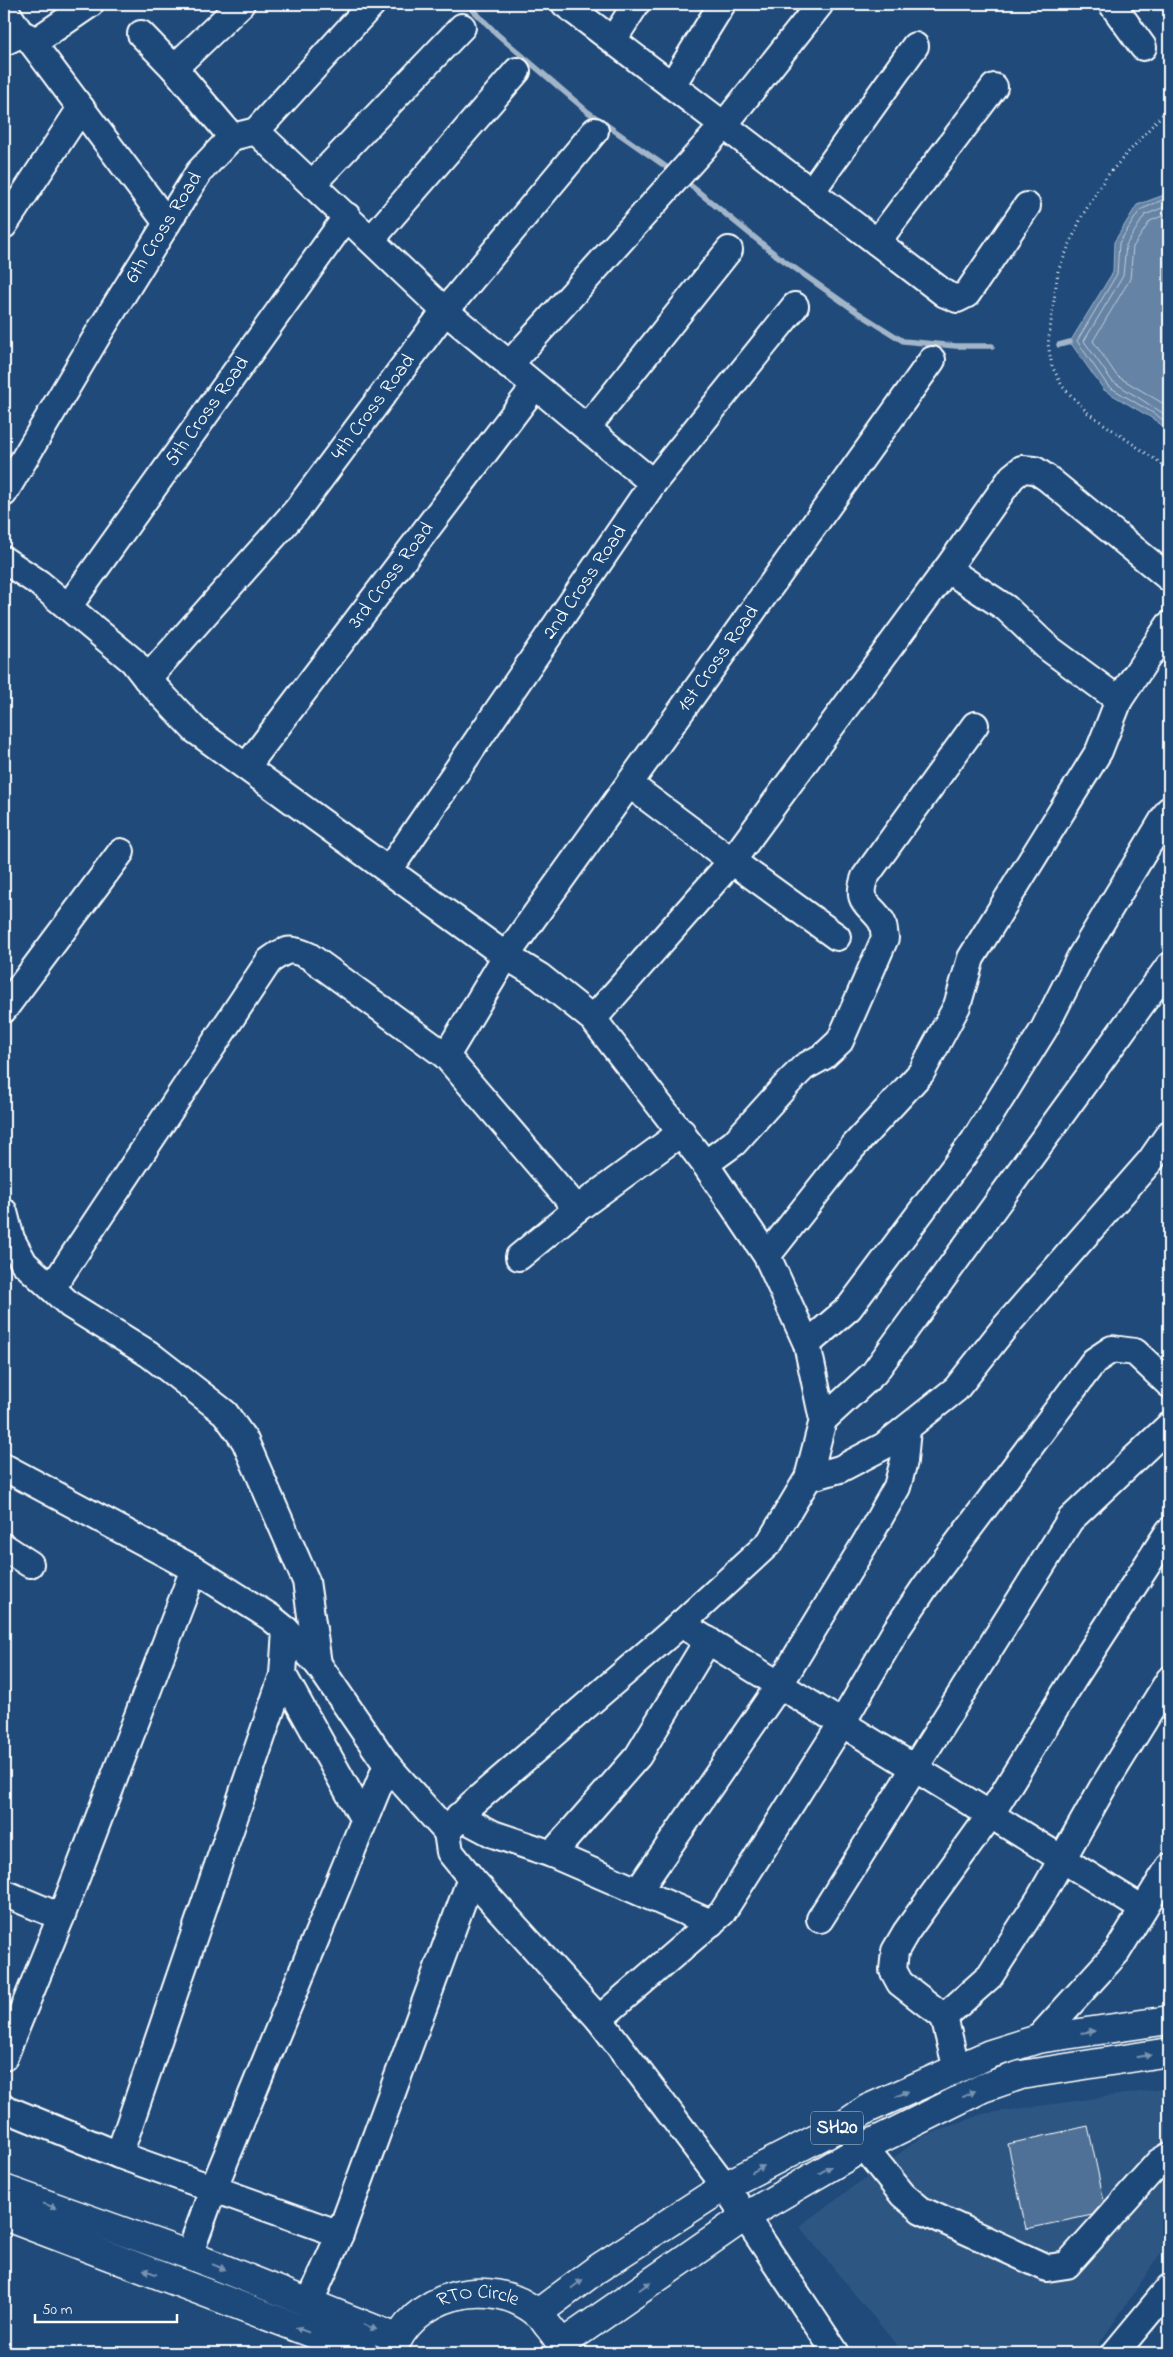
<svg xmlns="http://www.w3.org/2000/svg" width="1173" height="2357" font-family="'Indie Flower',sans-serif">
<rect width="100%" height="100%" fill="#1f4a7a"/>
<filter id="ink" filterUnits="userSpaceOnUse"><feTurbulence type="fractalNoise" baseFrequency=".02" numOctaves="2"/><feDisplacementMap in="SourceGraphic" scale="10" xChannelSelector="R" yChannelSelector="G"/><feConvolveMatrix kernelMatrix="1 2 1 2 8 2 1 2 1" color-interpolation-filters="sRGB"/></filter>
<g filter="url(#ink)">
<path fill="#2e5683" d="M1169,2088V2241L1093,2353H903L799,2226L922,2137L982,2114Z"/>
<path fill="#6583a4" stroke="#a3b5c8" d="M1169,189V431L1155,420L1104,390L1070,342L1113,272L1114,242L1137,205L1164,195Z"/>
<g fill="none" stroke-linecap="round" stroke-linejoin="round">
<path stroke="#c1cddb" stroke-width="1" d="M1169,197L1140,210L1119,243L1117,274L1077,341L1108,386L1158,416L1169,425
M1169,205L1145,215L1126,245L1123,276L1084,341L1112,381L1169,417
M1169,213L1150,221L1133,247L1130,279L1093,341L1117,376L1169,407"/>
<path stroke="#a3b5c8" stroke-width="5.5" d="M467,4L497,34L588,112L672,171
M685,181L776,255L857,312L903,341L956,346H992
M1059,345L1070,342"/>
</g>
<path fill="#507197" stroke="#fff" d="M1088,2126L1104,2201L1092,2215L1026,2229L1008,2144Z"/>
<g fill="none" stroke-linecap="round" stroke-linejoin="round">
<defs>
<g id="minor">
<path d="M565,4L945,294L957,299L967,294L1027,206"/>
<path d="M1112,4L1143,47"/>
<path d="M4,8L21,34"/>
<path d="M141,34L174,68L241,4"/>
<path d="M613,40L636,4"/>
<path d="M4,42L21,34L27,36L167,223"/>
<path d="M33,43L90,4"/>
<path d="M174,68L232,137"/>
<path d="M672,85L722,4"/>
<path d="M256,131L445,311L653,483"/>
<path d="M312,184L462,27"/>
<path d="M811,192L915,46"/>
<path d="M4,225L81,108"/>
<path d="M371,240L517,71"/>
<path d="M877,242L994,87"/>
<path d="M509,365L724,125L820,4"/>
<path d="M587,428L729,250"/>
<path id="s1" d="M4,493L100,331L199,172L232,137L256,131L372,4"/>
<path d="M4,560L39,583L133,661L147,679L195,730L506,956L539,976L593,1019L705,1164L767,1256L807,1344L823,1420L808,1478L770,1542L681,1624L472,1804L447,1832L450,1852L471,1878L599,2019L725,2186L836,2353"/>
<path d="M947,569L1012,477L1022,469L1035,470L1047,478L1169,578"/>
<path id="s2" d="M68,607L347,216"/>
<path id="s3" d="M147,679L297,510L445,311L595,131"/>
<path id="s4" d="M247,766L535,386"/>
<path id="s5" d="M389,870L653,483L795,306"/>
<path d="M837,937L732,861L947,569L1006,608L1047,647L1119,700"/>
<path d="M4,1009L121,852"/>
<path d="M593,1019L732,861L629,784"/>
<path id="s6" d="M446,1056L506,956L932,360"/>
<path d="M705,1164L734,1143L789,1082L804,1067L824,1056L840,1041L885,938C884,933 884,926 882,922C870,903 855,904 865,877L975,725"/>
<path d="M4,1212L11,1239L24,1263L70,1305L149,1354L225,1413L245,1441L306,1581L318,1664"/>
<path d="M767,1256L852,1148L921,1073L957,1006L971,958L1099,751L1119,700L1169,625"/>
<path d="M519,1257L577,1209L682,1132"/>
<path d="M52,1288L269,961C286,949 290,947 309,956L446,1056L577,1209"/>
<path d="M807,1344L849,1308L974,1141L1044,1029L1081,956L1169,810"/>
<path d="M823,1420L874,1373L1169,966"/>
<path d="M4,1467L194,1569L270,1617L286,1630L318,1664L387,1765L447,1832"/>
<path d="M808,1478L840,1469L884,1446L956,1389L1005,1327L1151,1160L1169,1134"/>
<path d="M4,1547L30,1564"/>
<path d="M681,1624L1143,1909"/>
<path d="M283,1675L364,1820"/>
<path d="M459,1816L493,1834L552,1854L711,1923"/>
<path d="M552,1854L638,1756L708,1640"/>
<path d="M638,1891L780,1684L867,1540L897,1487L904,1461L907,1429"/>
<path d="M4,1893L61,1917"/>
<path d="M820,1919L1070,1520L1169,1426"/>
<path d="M944,2017L990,1976L1040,1898L1103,1787L1169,1680"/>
<path d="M599,2019L722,1913L842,1723L896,1630L925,1587L1094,1361L1112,1349L1135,1352L1169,1384"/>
<path d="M1038,2039L1117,1952L1169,1867"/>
<path d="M4,2057L61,1917L194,1569"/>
<path d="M957,2070L944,2017L900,1983L893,1970L895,1951L906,1932L991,1814L1074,1678L1169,1531"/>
<path d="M4,2108L119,2155L283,1675L286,1630"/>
<path d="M845,2124L903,2195L921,2210L1047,2268L1067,2265L1159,2162L1169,2156"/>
<path d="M119,2155L340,2234"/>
<path d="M189,2255L214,2187L387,1765"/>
<path d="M309,2304L340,2234L471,1878"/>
<path d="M1115,2353L1169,2288"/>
</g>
<g id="major">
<path d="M4,2189L189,2255L397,2338"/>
<path d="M4,2216L364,2353"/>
<path d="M538,2313L597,2269L725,2186L845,2124L867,2109L990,2054L1038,2039L1169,2020"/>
<path d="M562,2344L746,2216L864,2147L983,2088L1021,2075L1169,2052"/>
<path id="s7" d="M392,2353C411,2295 489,2273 537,2313C542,2316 545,2323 549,2327C556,2336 562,2343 565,2353"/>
</g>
</defs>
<use href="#minor" stroke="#fff" stroke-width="30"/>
<use href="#major" stroke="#fff" stroke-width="31"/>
<path stroke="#fff" stroke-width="3" stroke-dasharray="1 4" stroke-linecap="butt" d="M1169,107L1106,177L1082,216L1058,271L1048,344L1052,366L1062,386L1088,413L1169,469"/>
<use href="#minor" stroke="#1f4a7a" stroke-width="26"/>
<use href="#major" stroke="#1f4a7a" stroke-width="28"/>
</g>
<defs><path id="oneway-solid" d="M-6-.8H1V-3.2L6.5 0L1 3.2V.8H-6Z" transform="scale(1.25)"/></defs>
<g fill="#7992af">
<use href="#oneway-solid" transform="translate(1088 2032) rotate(-8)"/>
<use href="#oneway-solid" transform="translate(1144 2056) rotate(-9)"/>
<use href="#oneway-solid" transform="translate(902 2094) rotate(-24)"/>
<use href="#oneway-solid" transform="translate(969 2094) rotate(-27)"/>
<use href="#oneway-solid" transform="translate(758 2169) rotate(-28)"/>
<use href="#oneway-solid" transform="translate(825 2170) rotate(-30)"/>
<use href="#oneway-solid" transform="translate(50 2206) rotate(20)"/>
<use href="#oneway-solid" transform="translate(219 2267) rotate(22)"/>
<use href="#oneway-solid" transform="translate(150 2272) rotate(-159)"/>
<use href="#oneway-solid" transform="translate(577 2284) rotate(-37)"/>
<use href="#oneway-solid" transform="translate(645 2286) rotate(-35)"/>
<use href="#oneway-solid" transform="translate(370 2327) rotate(21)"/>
<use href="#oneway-solid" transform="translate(302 2330) rotate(-159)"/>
</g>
</g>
<g text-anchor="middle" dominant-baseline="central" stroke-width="5" stroke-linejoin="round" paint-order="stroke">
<rect fill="#1f4a7a" stroke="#bcc9d7" stroke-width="1" x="811" y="2111.5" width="52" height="33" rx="4"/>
<g font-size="19" font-weight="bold" fill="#fff">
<text x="837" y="2128">SH20</text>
</g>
<g font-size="20" fill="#fff" stroke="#1f4a7a">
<text stroke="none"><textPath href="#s1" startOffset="310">6th Cross Road</textPath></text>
<text stroke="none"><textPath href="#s3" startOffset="354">4th Cross Road</textPath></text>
<text stroke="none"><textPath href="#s2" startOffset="240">5th Cross Road</textPath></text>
<text stroke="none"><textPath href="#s4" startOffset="239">3rd Cross Road</textPath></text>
<text stroke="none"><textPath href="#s5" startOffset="348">2nd Cross Road</textPath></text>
<text stroke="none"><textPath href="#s6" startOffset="482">1st Cross Road</textPath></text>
<text stroke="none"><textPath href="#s7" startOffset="112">RTO Circle</textPath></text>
</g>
</g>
<rect width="1173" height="2357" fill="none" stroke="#1f4a7a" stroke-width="20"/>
<rect x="10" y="10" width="1153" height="2337" fill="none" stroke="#fff" stroke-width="2" filter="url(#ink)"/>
<path d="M35 2314v8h142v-8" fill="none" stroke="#ffffff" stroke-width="2.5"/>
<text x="42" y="2314" font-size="15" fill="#ffffff" stroke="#1f4a7a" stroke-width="4" paint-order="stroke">50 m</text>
</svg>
